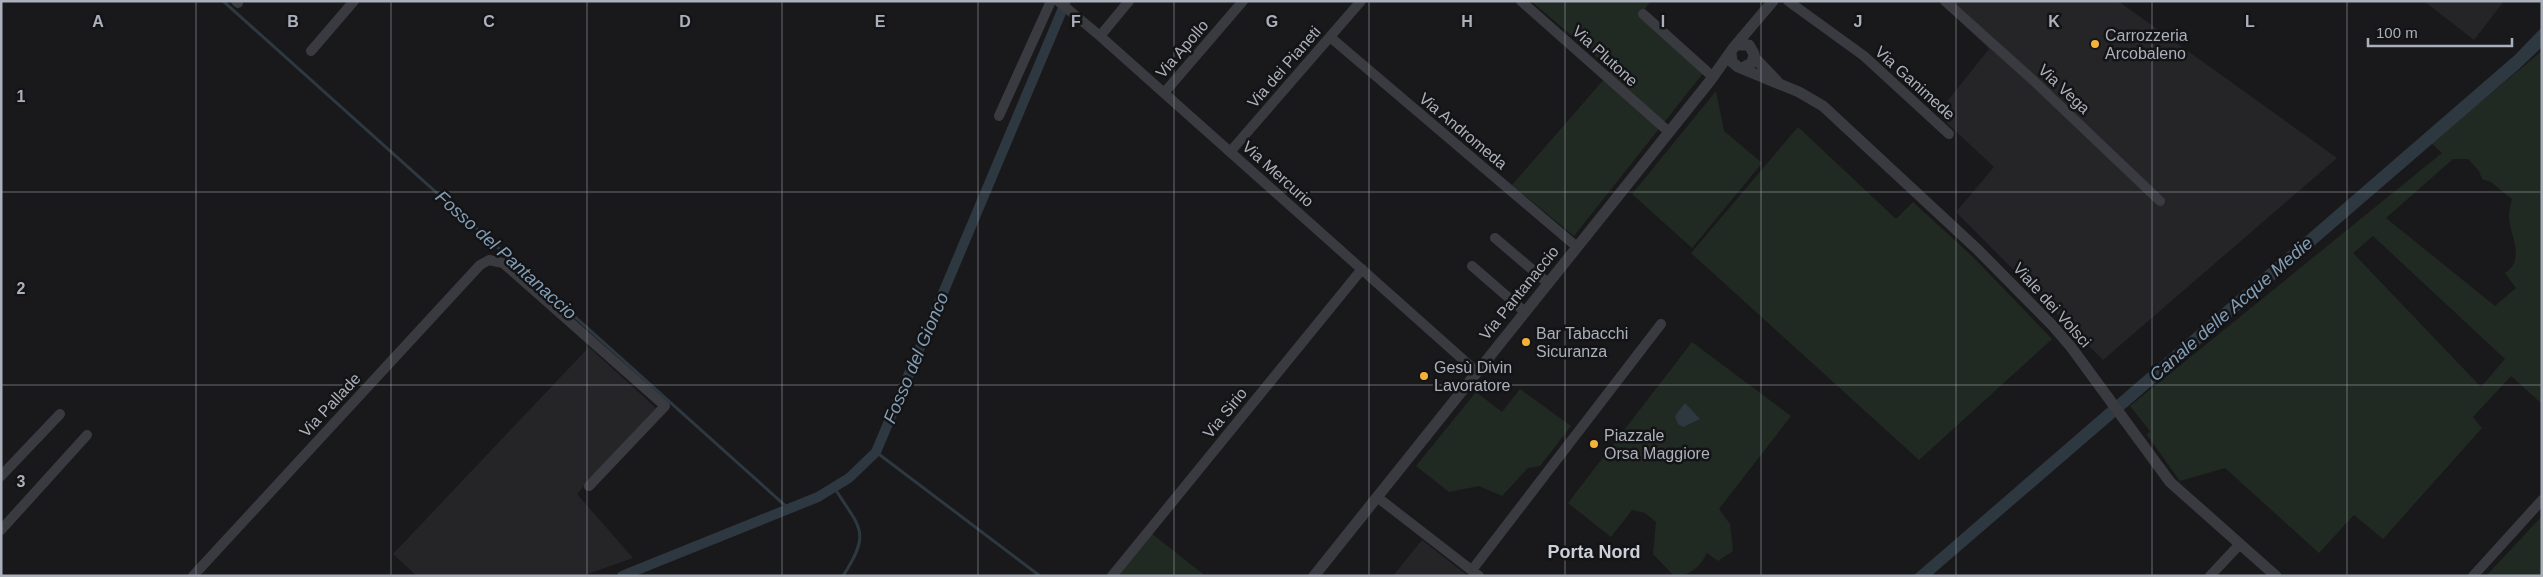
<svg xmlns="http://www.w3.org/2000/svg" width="2543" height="577" font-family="Helvetica,sans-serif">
<rect width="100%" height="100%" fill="#19191b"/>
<path fill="#252528" d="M1939,1H2118L2337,158L2103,360L1956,212L1994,167L1937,114L1989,49Z
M2424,1H2504L2474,40Z
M589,347L656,408L577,494L633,558L582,576H417L393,554Z
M1422,540L1468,576H1393Z"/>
<path fill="#212a22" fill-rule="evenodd" d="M1531,1H1651L1640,15L1704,72L1574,236L1512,185L1612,70Z
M2542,51V404L2511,376L2473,417L2482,428L2383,539L2354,515L2319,553L2225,468L2180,481L2147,435L2150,431L2130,406L2442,153L2431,143ZM2453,159H2468L2479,171L2482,179L2491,182L2512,199C2511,204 2509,210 2509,215C2509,236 2527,258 2505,273L2516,288L2495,306L2386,218ZM2373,236L2505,359L2481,387L2353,253Z
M1716,91L1724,131L1762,163L1692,248L1632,194Z
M1798,127L1896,219L1913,202L1973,257L2052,339L1919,460L1691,253Z
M1692,342L1791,416L1719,509L1730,524L1733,551L1718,561L1707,553C1700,567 1690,576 1674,576L1653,554L1656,522L1645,513L1632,510L1611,537L1568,503Z
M1520,389L1571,426L1540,466L1528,468L1502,496L1479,486L1449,492L1416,466L1476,392L1502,412Z
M2542,516V576H2486Z
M1151,533L1203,574L1202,576H1116Z"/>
<path fill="#2e3840" d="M2542,27V47L2519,69L1931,576H1913L2515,55Z
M1685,403L1700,419L1683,427L1678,424L1675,416Z"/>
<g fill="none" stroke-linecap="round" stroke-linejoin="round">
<path stroke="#2e3840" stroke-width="3" d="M223,1L789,509
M876,452L1040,576
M834,487C860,529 872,531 843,576"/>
<path stroke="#2e3840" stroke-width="10" d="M622,576L818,497L849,478L876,452L1066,1"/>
<path stroke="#3a3b40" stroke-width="10" d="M236,1L238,3
M1058,1L1100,36L1477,372
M1521,1L1669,132
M1788,1L1864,56L1949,134
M1945,1L2034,81L2160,201
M1643,14L1713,77
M1100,36L1129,1
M1330,37L1577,247
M311,51L354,1
M1164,93L1243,1
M999,116L1051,1
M1230,152L1361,1
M1495,238L1548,283
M1472,266L1525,312
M1,476L60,414
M1377,497L1479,576
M1,530L87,435
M1472,570L1661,324
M193,576L480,265L489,260L503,263L665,406L589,486
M1112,576L1362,269
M2210,576L2240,544
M2473,576L2542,500"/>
<path stroke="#3a3b40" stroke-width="11" d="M1737,45H1749L1754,54L1752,63L1742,68
M1731,53L1732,62L1738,67L1799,92L1823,106L1978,250L2052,325L2071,347L2170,482L2276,576
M1754,57L1777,81
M1314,576L1710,81L1734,47L1773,1"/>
</g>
<path fill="none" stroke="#abb0bb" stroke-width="1" stroke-opacity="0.55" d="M196,1V576M391,1V576M587,1V576M782,1V576M978,1V576M1174,1V576M1369,1V576M1565,1V576M1761,1V576M1956,1V576M2152,1V576M2347,1V576M1,192H2542M1,385H2542"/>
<g fill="#f4b338" stroke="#141416" stroke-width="2">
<circle cx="2095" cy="44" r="5"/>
<circle cx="1526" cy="342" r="5"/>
<circle cx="1424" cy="376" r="5"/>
<circle cx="1594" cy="444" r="5"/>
</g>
<g text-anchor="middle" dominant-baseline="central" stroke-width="5" stroke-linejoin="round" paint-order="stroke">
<g font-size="16" fill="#abb0bb" stroke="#141416" text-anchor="start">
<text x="2105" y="35">Carrozzeria<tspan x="2105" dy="18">Arcobaleno</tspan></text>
<text x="1536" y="333">Bar Tabacchi<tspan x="1536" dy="18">Sicuranza</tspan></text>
<text x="1434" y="367">Gesù Divin<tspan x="1434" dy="18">Lavoratore</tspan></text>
<text x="1604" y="435">Piazzale<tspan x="1604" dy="18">Orsa Maggiore</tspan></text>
</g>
<g font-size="16" fill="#abb0bb" stroke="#141416">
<text transform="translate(1182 49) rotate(-49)">Via Apollo</text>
<text transform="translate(1605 56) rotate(42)">Via Plutone</text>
<text transform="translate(1284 67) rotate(-49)">Via dei Pianeti</text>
<text transform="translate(1915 83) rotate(42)">Via Ganimede</text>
<text transform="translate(2064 89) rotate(43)">Via Vega</text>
<text transform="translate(1463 131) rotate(40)">Via Andromeda</text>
<text transform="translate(1278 174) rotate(42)">Via Mercurio</text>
<text transform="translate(1519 293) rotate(-51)">Via Pantanaccio</text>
<text transform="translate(2052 305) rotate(48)">Viale dei Volsci</text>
<text transform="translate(330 405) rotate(-47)">Via Pallade</text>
<text transform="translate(1225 413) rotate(-51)">Via Sirio</text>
</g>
<g font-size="18" font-style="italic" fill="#829eb6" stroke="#141416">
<text transform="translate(506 255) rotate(42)">Fosso del Pantanaccio</text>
<text transform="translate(2231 309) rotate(-41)">Canale delle Acque Medie</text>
<text transform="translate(916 358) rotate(-67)">Fosso del Gionco</text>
</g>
<g font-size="18" font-weight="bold" fill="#cccfd7" stroke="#141416">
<text x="1594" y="552">Porta Nord</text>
</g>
</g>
<g font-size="16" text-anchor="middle" font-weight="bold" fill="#abb0bb" stroke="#141416" stroke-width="5" stroke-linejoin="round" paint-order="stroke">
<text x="98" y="27">A</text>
<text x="293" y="27">B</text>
<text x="489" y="27">C</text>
<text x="685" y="27">D</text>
<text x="880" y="27">E</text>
<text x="1076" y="27">F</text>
<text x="1272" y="27">G</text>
<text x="1467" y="27">H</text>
<text x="1663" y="27">I</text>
<text x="1858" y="27">J</text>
<text x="2054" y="27">K</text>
<text x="2250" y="27">L</text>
<text x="21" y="102">1</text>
<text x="21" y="294">2</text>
<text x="21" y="487">3</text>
</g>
<rect width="2543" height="577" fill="none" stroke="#abb0bb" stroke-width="5"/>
<path d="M2368 38v8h144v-8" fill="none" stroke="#abb0bb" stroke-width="2.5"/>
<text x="2376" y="38" font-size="15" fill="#abb0bb" stroke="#141416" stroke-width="4" paint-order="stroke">100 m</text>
</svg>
